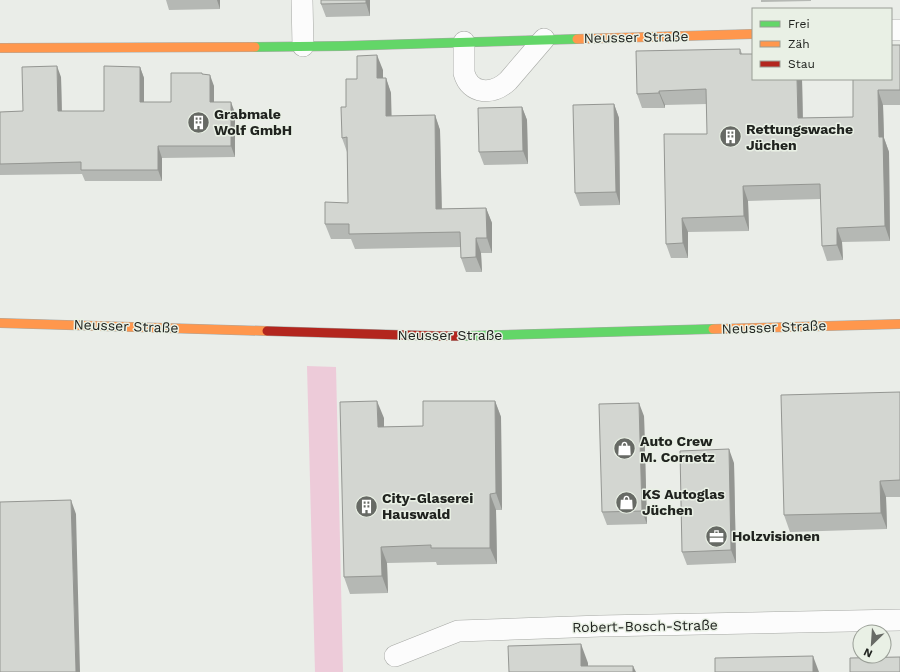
<svg xmlns="http://www.w3.org/2000/svg" width="900" height="672" font-family="'Work Sans',sans-serif">
<rect width="100%" height="100%" fill="#eaede8"/>
<path fill="#edcbd9" d="M307,366L336,367L343,672H315Z"/>
<g fill="none" stroke-linecap="round" stroke-linejoin="round">
<defs>
<path id="street" d="M302,0L303,46
M891,30H900
M464,42V73C470,95 493,95 508,81L544,39
M395,656L458,631L601,626L900,620"/>
<path id="fast" d="M255,47L342,46L577,39
M463,336L713,329"/>
<path id="slow" d="M577,39L753,34
M0,48L255,47
M0,323L267,331
M713,329L900,324"/>
<path id="jam" d="M267,331L437,336H463"/>
</defs>
<use href="#street" stroke="#a6a8a4" stroke-width="22"/>
<use href="#fast" stroke="#a6a8a4" stroke-width="10"/>
<use href="#slow" stroke="#a6a8a4" stroke-width="10"/>
<use href="#jam" stroke="#a6a8a4" stroke-width="10"/>
<use href="#street" stroke="#fcfcfc" stroke-width="21"/>
<use href="#fast" stroke="#63d668" stroke-width="9"/>
<use href="#slow" stroke="#ff974d" stroke-width="9"/>
<use href="#jam" stroke="#b3261e" stroke-width="9"/>
</g>
<path fill="#b5b8b4" d="M166,0H220V9L169,10Z
M321,0H370V16L326,17L321,4Z
M761,0H811V1L761,2Z
M900,45V105H883L884,138L889,152L890,241L842,242L843,260L827,261L822,246L821,199L748,201L749,231L688,232V258H671L666,244L707,134V104L665,105V108H642L637,94L740,49L753,79H802L803,118L853,117Z
M140,67L144,78V102H171L202,73V74L214,86V102L235,113V157L162,158V181H85L82,174L0,175V112L23,111L61,77L62,111H104Z
M383,70V78H386L391,93V116L435,115L440,130L442,209L486,208L492,223V253H481L482,272H466L461,258V247L355,249L351,239H331L325,224L348,203L347,152L342,138L346,107L357,79Z
M614,104L619,118L620,205L580,206L575,193Z
M522,107L527,120L528,164L484,165L479,152Z
M900,392V497H886L887,529L790,532L784,515Z
M495,401L501,417L502,510H496L497,564L437,565L436,562L387,563L388,593L350,594L344,577L384,418V427L423,426Z
M644,416L647,524L607,525L602,512Z
M734,463L736,563L687,565L682,552Z"/>
<path fill="#949692" d="M217,0H220V9Z
M366,0H370V16L366,3Z
M377,55L383,70V93L377,78Z
M57,66L61,77L62,122L58,111Z
M140,67L144,78V113L140,102Z
M210,75L214,86V113L210,102Z
M386,78L391,93L392,131L386,116Z
M797,79H802L803,132L798,118Z
M878,90L883,105L884,138L889,152L890,241L885,226L879,137Z
M659,91L665,105V108L659,93Z
M231,102L235,113V157L231,146Z
M614,104L619,118L620,205L616,192Z
M522,107L527,120L528,164L523,151Z
M435,115L440,130L442,224L436,209Z
M158,146L162,158V181L158,170Z
M743,186L748,201L749,231L744,216Z
M486,208L492,223V253L487,238Z
M682,218L688,232V258L683,243Z
M837,228L842,242L843,260L837,245Z
M476,238L481,253L482,272L476,257Z
M377,401L384,418V443L378,427Z
M495,401L501,417L502,510L496,493Z
M639,403L644,416L647,524L642,511Z
M729,449L734,463L736,563L731,550Z
M880,481L886,497L887,529L881,513Z
M490,494L496,510L497,564L490,548Z
M71,500L76,514L80,672H76Z
M381,547L387,563L388,593L382,576Z
M581,644L588,663V672L581,666Z
M813,656L819,672H813Z
M633,666L636,672H633Z"/>
<path fill="#d3d6d1" stroke="#949692" d="M321,0H366V3L321,4Z
M891,45H900V90H878L879,137H883L885,226L837,228V245L822,246L820,184L743,186L744,216L682,218L683,243L666,244L664,134H707L706,89L659,91V93L637,94L636,51L740,49V54H753V79H797L798,118L853,117V79H891Z
M377,55V78H386V116L435,115L436,209L486,208L487,238H476V257L461,258L460,232L349,234V224H325V202L348,203L347,137L342,138L341,107H346V79H357V56Z
M57,66L58,111H104V66L140,67V102H171V73H202V74L210,75V102H231V146H158V170H81V162L0,164V112L23,111L22,67Z
M614,104L616,192L575,193L573,105Z
M522,107L523,151L479,152L478,108Z
M900,392V480L880,481L881,513L784,515L781,395Z
M377,401L378,427L423,426V401H495L496,493L490,494V548H431V545L381,547L382,576L344,577L340,402Z
M639,403L642,511L602,512L599,404Z
M729,449L731,550L682,552L680,451Z
M71,500L76,672H0V502Z
M581,644V666H633V672H509L508,646Z
M813,656V672H715V658Z
M900,657V672H850V658Z"/>
<defs>
<symbol id="building-disc" viewBox="-11 -11 22 22"><circle r="9.5" fill="#676a65" stroke="#e9f0e5"/><path d="M-4-6H4V6H1V3H-1V6H-4ZM-2.5-4.3h1.7v1.8h-1.7ZM.8-4.3h1.7v1.8H.8ZM-2.5-1h1.7V.8h-1.7ZM.8-1h1.7V.8H.8Z" fill="#fff"/></symbol>
<symbol id="shop-disc" viewBox="-11 -11 22 22"><circle r="9.5" fill="#676a65" stroke="#e9f0e5"/><path d="M-5-2.5h2.3a2.7 3.5 0 0 1 5.4 0H5L5.5 6h-11ZM-1.5-2.5h3a1.5 2.3 0 0 0-3 0Z" fill="#fff"/></symbol>
<symbol id="office-disc" viewBox="-11 -11 22 22"><circle r="9.5" fill="#676a65" stroke="#e9f0e5"/><path d="M-6-3h4V-5.5h4V-3h4V5H-6ZM-1-4.5V-3h2v-1.5ZM-6 0V1H6V0Z" fill="#fff"/></symbol>
</defs>
<g fill-rule="evenodd">
<use href="#building-disc" x="186" y="110" width="25" height="25"/>
<use href="#building-disc" x="718" y="124" width="25" height="25"/>
<use href="#shop-disc" x="612" y="436" width="25" height="25"/>
<use href="#shop-disc" x="614" y="490" width="25" height="25"/>
<use href="#building-disc" x="354" y="494" width="25" height="25"/>
<use href="#office-disc" x="704" y="524" width="25" height="25"/>
</g>
<g text-anchor="middle" dominant-baseline="central" stroke-width="3" stroke-linejoin="round" paint-order="stroke">
<g font-size="14" fill="#20231f" stroke="#e9f0e5">
<text transform="translate(636 37) rotate(-1)">Neusser Straße</text>
<text transform="translate(126 326) rotate(2)">Neusser Straße</text>
<text transform="translate(774 327) rotate(-2)">Neusser Straße</text>
<text x="450" y="335">Neusser Straße</text>
<text transform="translate(645 626) rotate(-1)">Robert-Bosch-Straße</text>
</g>
<g font-size="14" font-weight="bold" fill="#20231f" stroke="#e9f0e5" text-anchor="start">
<text x="214" y="114">Grabmale<tspan x="214" dy="16">Wolf GmbH</tspan></text>
<text x="746" y="129">Rettungswache<tspan x="746" dy="16">Jüchen</tspan></text>
<text x="640" y="441">Auto Crew<tspan x="640" dy="16">M. Cornetz</tspan></text>
<text x="642" y="494">KS Autoglas<tspan x="642" dy="16">Jüchen</tspan></text>
<text x="382" y="498">City-Glaserei<tspan x="382" dy="16">Hauswald</tspan></text>
<text x="732" y="536">Holzvisionen</text>
</g>
</g>
<rect x="752" y="8" width="140" height="72" fill="#e9f0e5" stroke="#999e96"/>
<rect x="760" y="21" width="20" height="6" fill="#63d668" stroke="#999e96"/>
<text x="788" y="28" font-size="12" fill="#20231f">Frei</text>
<rect x="760" y="41" width="20" height="6" fill="#ff974d" stroke="#999e96"/>
<text x="788" y="48" font-size="12" fill="#20231f">Zäh</text>
<rect x="760" y="61" width="20" height="6" fill="#b3261e" stroke="#999e96"/>
<text x="788" y="68" font-size="12" fill="#20231f">Stau</text>
<g transform="translate(872 644) rotate(205)"><circle r="19" fill="#e9f0e5" stroke="#999e96"/>
<path d="M0-3L7 15L0 10L-7 15Z" fill="#676a65"/>
<text y="-6" font-size="11" font-weight="bold" text-anchor="middle" fill="#20231f">N</text>
</g>
</svg>
